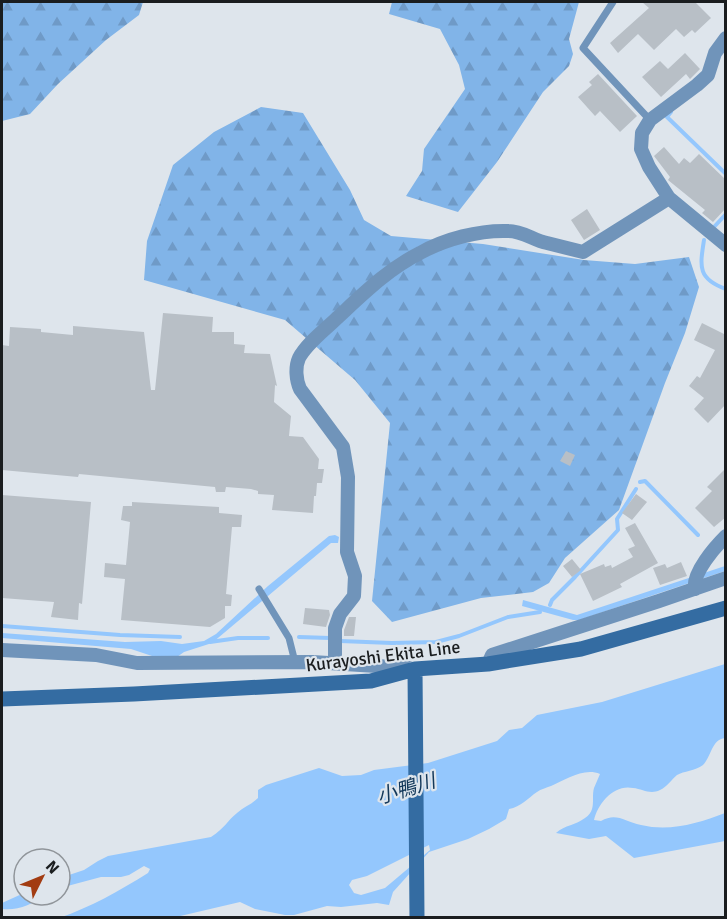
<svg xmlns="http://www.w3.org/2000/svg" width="727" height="919" font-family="Signika,'Noto Sans JP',sans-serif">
<defs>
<pattern id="forest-firs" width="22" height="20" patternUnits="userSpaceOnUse" patternTransform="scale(1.5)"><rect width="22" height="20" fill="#81b4e8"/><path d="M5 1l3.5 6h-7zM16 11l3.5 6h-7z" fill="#6f9ac7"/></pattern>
</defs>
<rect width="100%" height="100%" fill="#dee5ec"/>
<path fill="url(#forest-firs)" d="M2,2H143L139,15L106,40L58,84L30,114L2,121Z
M392,2H579L569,39L573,54L569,66L543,92L497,162L458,212L406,196L422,171L424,149L465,89L459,65L440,29L389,14Z
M261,107L303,113L350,190L364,220L391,236L483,244L584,260L635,264L689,257L699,287L685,333L665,383L619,510L565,558L549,583L533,592L481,598L392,622L372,601L390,423L355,380L285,320L144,280L147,241L173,165L214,132Z"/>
<path fill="#94c7fd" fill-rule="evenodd" d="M335,535L339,537L338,543H331L212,643L184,652L177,657L152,656L131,649L2,638V633L125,642L161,641L182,644L204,641L216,634L268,586L329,536Z
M725,566V571L579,620H573L522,606L523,600L577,615Z
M725,664V738C711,740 712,756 703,765C695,771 684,771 677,775C671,780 667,787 660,790C650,795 643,789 633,788C614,784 598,803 594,820L601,821C616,812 624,821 641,825C670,832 699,823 725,813V841L634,858L606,836L589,839L556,833C565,825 576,825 585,818C597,810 591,798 594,788C596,783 598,779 600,774C584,767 565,780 551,786C546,788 541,789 537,792C528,798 521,807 509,809L506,819L489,829L468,839L429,852L393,892L389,905L377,903L341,907L327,906L294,915H285L255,909L240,902L176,917L59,918C91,907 119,891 148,873L150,869L144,866L129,875L121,877H101L60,888V878L84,870L98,861L108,856L211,837C225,828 227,821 237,813C244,807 251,805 258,798V790L266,785L319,768L342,776L361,775L374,770L428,763L497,741L509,730L522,728L537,715L602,702ZM429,845L430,850L385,888L361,895L354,893L349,885L352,880L367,876Z
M24,893V895H46C32,904 18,911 2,909V903Z"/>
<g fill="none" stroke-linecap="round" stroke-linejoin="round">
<path stroke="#94c7fd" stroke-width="4" d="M671,112L667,117L726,174
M714,227L726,214
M704,240C700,266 697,279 726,289
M640,482L645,481L698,535
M550,605L552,600L575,577L618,530L617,519L636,489
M2,626L120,635L180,637
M299,637L330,638
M340,641L392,643L436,642L459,636L508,617L540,612
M210,642L238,638H268"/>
</g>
<path fill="#b8bfc6" d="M642,2H695L711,18L695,33L692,30L684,37L676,29L654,50L638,34L618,53L610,43L649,8Z
M685,53L700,69L690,79L686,74L661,97L642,77L660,61L668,69Z
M598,74L637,116L620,132L600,111L595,116L578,97L592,85L589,82Z
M664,147L679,164L684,158L690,163L699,154L726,180V208L713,222L702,213L705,210L668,180L670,177L654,156Z
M587,209L600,230L584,240L571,220Z
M163,313L213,317L212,332H234V344L245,345L244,353L270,354L277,386L275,385L274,402L291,416L289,436L303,437L319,459L318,469H324L322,483H317L316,496H314L313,513L272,510L274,495L258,494V491L251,489L226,487L225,492H216L215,487L79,474L78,477L2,470V345L9,346L10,327L41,329V332L73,335V326L144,332L151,390H155Z
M702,323L724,334L726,330V404L708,423L694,409L704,398L689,386L697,376L700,378L715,350L694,340Z
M566,451L575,455L570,466L560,461Z
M726,468V517L714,527L695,508L712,491L707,487Z
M636,494L647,502L632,520L622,513Z
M2,495L91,502L82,604L79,603L78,620L51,617L54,602L2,598Z
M132,502L219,507V513L242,515L241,527H232L226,594L232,595L231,606H225V618L210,627L121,620L125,579L104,577L105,563L126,565L130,522L121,520L123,506H132Z
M635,523L658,563L620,584L622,587L593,601L580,574L604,564L605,567L611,565L612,568L633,557L628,549L635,546L625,528Z
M572,559L581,570L572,577L563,566Z
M681,562L687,576L660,585L653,568L665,564L667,568Z
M305,608L329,610L330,615L326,627L303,624Z
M349,617H356L354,636H344V630Z"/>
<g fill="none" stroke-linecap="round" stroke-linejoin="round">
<path stroke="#7094ba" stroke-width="7" d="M613,2L583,48L650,120
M259,589L289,638L295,662"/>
<path stroke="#7094ba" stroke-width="14" d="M726,38L715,53L708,75L697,85L650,120L642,133L641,149L649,167L669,198L726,245
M695,589C692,573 715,547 726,536
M2,650L96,655L137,663L312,662L409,668
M335,663V628L340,614L354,596L355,576L347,552L348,477L343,447L300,389C296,380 295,367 299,358C307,343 325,330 337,318C363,294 388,269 420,253C445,239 479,230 508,231C523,231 533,240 547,243C559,246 571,249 583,252L669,198
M488,664L492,655L659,601L726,578"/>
<path stroke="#346ca2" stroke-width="15" d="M415,669L417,918
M2,699L134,694L371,681L415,669L488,664L581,649L726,608"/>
</g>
<g text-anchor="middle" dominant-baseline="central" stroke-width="4.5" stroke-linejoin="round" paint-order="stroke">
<g font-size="18" fill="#1a1d1f" stroke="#dee5ec">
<text transform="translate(383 656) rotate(-7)">Kurayoshi Ekita Line</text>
</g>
<g font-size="20" font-style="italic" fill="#13385a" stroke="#dee5ec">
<text transform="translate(406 789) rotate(-17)">小鴨川</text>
</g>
</g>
<rect width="727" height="919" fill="none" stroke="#1a1d1f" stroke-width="6"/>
<g transform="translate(42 877) rotate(47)"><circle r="28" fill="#dee5ec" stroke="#90959a" stroke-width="1.5"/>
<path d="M0-4.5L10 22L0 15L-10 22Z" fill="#a23c12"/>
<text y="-9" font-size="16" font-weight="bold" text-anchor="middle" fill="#1a1d1f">N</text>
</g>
</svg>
